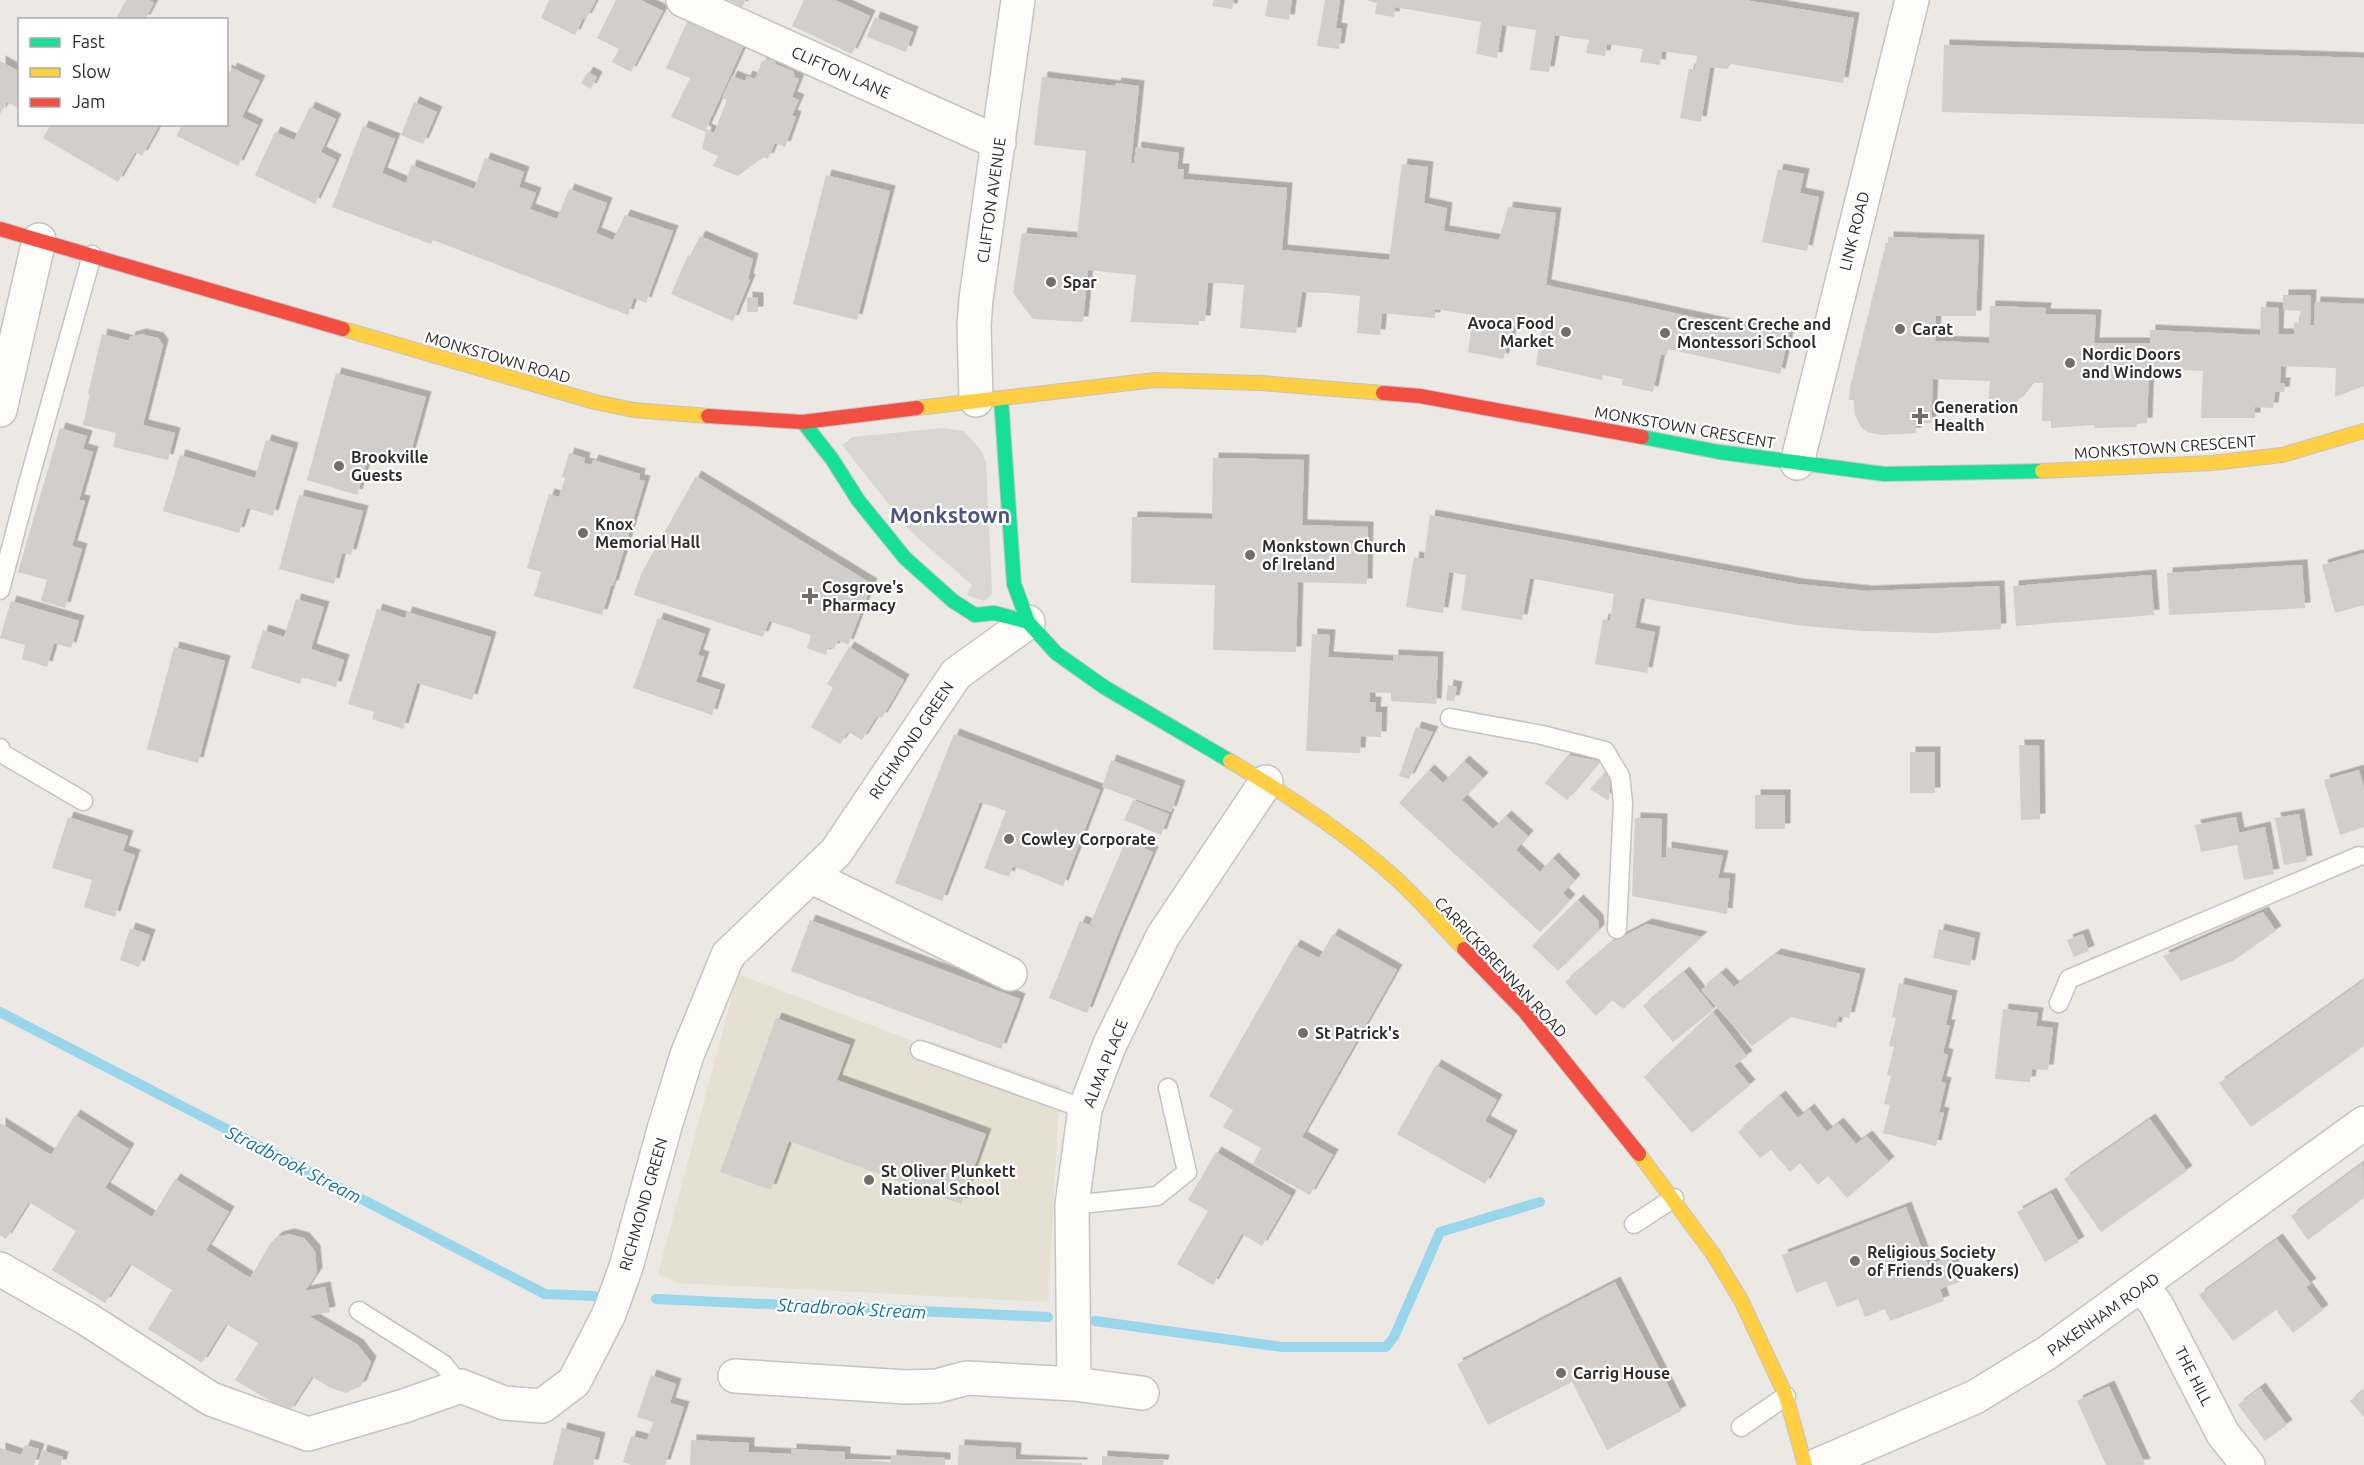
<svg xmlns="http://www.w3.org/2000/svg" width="2364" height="1465" font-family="Ubuntu,sans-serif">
<defs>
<filter id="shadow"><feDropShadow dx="5.5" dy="-5.5" stdDeviation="0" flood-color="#0004"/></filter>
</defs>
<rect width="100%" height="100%" fill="#ece8e4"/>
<path fill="#e6e0d3" d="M738,974L928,1047L933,1042L1060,1086L1048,1302L678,1283L658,1274Z"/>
<path fill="#dad6d2" d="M943,428L964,431L982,452L986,462L992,593L988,598L983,601L967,595L972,585L910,531L842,445L853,437Z"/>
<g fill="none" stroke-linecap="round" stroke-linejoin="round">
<path stroke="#99d6ec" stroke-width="10" d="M0,1012L545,1294L594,1296
M656,1299L1048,1317
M1095,1321L1282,1347H1386L1394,1337L1440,1232L1540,1202"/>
</g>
<path fill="#d1cecb" filter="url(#shadow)" d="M126,0H149L154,3L145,20H115Z
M549,0H596L586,19L583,18L575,35L541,18Z
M616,0H641L663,11L631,72L612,62L619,49L597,38Z
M728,0H746L742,7Z
M804,0H835L870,16L852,54L792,26Z
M1214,0H1234L1232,9L1212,6Z
M1268,0H1292L1289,20L1265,16Z
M1325,0H1340L1336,28L1342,29L1339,49L1317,46Z
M1366,0H1745L1854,18L1843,83L1731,64L1727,69L1710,67L1701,122L1680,118L1689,69H1695L1697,56L1662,51L1660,65L1640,62L1643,49L1607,44L1605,56L1586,53L1589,40L1555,35L1549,72L1530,70L1536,30L1502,25L1497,58L1476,54L1481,22L1395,7L1394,17L1375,14L1377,3Z
M875,17L913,32L906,52L867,37Z
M688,20L744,45L706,129L714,133L727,100L722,98L732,76L745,81L747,76L755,79L762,61L770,59L776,62L775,64L793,71L795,77L799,79L792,97L799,100L792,115L796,117L785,147L775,143L768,159L764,157L738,176L713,166L718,156L702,149L706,132L671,117L690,78L666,68Z
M1944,45L2364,58V124L1942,112Z
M0,61L20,72V109L7,102L0,114Z
M232,68L260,81L242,117L258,125L238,166L177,136L182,124H226V70L230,72Z
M588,72L597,77L591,89L581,83Z
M1042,77L1115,86L1116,83L1139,86L1131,163H1134L1136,147L1179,153L1177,169H1184L1183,179L1287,188L1282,250L1389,260L1402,164L1428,167L1424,203L1447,208L1444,231L1499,240L1508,207L1556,213L1546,285L1744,328L1746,323L1789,333L1780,374L1668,349L1667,355L1661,354L1653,392L1622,385L1623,379L1603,375L1602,380L1536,365L1542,327L1516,322L1503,359L1468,352L1473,315L1435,309V318L1382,313L1380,335L1357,333L1360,296L1330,293L1302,292L1296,333L1240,328L1244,285L1222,283H1208L1205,321H1199V325L1131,322L1136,275L1097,271L1088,270L1083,322L1033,319L1013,293L1022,233L1077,238L1086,151L1034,145Z
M414,102L437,112L423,144L401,135Z
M310,107L336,119L321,152L336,160L315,204L255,175L275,132L294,140Z
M51,124H160L142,156L135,152L118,182L43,138Z
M363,126L395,139L382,173L406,183L411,165L474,189L485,158L524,172L519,187L536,193L530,209L557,219L569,189L607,203L596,233L613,240L625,215L673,231L646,303L634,298L628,315L433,240L431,244L332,207Z
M1778,169L1804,174L1800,193L1819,197L1807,251L1762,242Z
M826,175L890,191L857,320L793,304Z
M700,236L753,259L748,279L750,280L733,321L671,294L688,255L690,256Z
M1888,237L1979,240L1976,316H1936L1935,341L1989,343L1990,306L2046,308L2045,314L2096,315L2094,343H2150V330L2260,335L2261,307L2279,308L2278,334H2294V322L2300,323V311L2283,310V295H2311L2310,325H2314L2315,302L2364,304V386L2335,397L2336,368L2281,366L2280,383H2285L2284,392H2275L2273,408L2255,407V418H2201L2203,371L2149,369L2147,423L2137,424L2136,427L2095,428L2094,425L2051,428V421H2042L2043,383H2032L2018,401L2009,406L1994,409V404H1988L1990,381L1933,379L1931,423H1916V433L1882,435L1867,432L1861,427L1855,415L1854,400H1849L1850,387L1886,243H1888Z
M747,297L758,298V312H747Z
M102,334L129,341L130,337L141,334L158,338L163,345L143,425L175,433L168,460L113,447L116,433L83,425L90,394H88Z
M336,373L426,397L408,462L370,451L357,495L307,480Z
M60,428L87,436L83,449L93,452L79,500L85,501L72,546L82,549L65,608L41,601L47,580L18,572Z
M266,440L293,448L273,516L247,508L239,533L163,511L180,455L255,478Z
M569,453L585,458L584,463L591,465L593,460L640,474L639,480L645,481L613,586H611L602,615L534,596L541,572L527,568L549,494L559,497L565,478L562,477Z
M1213,458L1304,460L1302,525L1368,527L1367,584L1298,582L1296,652L1213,650L1215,585L1131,583L1132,517L1212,519Z
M696,476L872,584L848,645L838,640L834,649L828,647L826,655L807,648L811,635L769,621L763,637L634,595L641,574Z
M299,495L363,511L351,555L342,553L334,584L279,569Z
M1430,515L1798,584L1867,591L1999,586L2001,629L1935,633L1863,631L1795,625L1641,598L1635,628L1655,632L1647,673L1595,664L1603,619L1610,621L1614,594L1530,578L1522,620L1461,610L1466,575L1449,572L1443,613L1406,607L1414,557L1424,559Z
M2364,553V605L2335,613L2322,565Z
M2302,565L2305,608L2169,615L2167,573Z
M2151,575L2154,615L2016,626L2013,586Z
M296,599L324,607L311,649L344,660L336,687L302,677L300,684L251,668L263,630L284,637Z
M11,601L79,621L71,648L54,643L47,667L22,659L25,645L0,638Z
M377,609L405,618L407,612L491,637L472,700L417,683L403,729L372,719L374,712L348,704Z
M658,618L705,634L698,655L704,657L696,682L720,690L712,715L633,688Z
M1312,634L1330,635L1328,657L1393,661V655L1438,657L1436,704L1391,701V693L1370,692V702H1376L1375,712H1382L1381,737L1361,736L1360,753L1306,751Z
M174,647L225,661L198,763L147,749Z
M849,647L904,680L882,718L877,716L862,740L848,732L840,744L811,727L833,688L827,684Z
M1448,685L1457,687L1454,701L1446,700Z
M1416,727L1433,732L1409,779L1399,776Z
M954,734L1100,790L1063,886L1013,866L1009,877L984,868L1006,811L980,802L942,901L895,883Z
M2019,745H2039L2040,819L2021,820Z
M1910,752H1935V793H1910Z
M1568,755L1600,761L1567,800L1545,783Z
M1111,760L1180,786L1171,812L1102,787Z
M1464,761L1483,778L1462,800L1493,829L1506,816L1528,836L1516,850L1540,872L1553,858L1575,880L1563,893L1570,900L1540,932L1399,803L1429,770L1443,783Z
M2359,770L2364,788V827L2340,835L2324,780Z
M1606,771L1610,775L1609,801L1590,789Z
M1755,795H1785V829H1755Z
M1133,800L1169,814L1161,835L1124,820Z
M2299,814L2307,861L2284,865L2275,818Z
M68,817L128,836L123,851L135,855L115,917L84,907L92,880L52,868Z
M2236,817L2239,833L2265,827L2274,874L2244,880L2237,845L2201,852L2195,825Z
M1635,818L1662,819L1661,857H1666V847L1723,856L1718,878L1730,879L1727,914L1632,896Z
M1126,840L1153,852L1117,936L1087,1013L1049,998L1080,921L1099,929L1090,924Z
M1578,900L1598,920L1599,930L1558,971L1532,946Z
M2263,912L2276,931L2233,961L2181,981L2163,956Z
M810,920L1020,999L1001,1049L791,971Z
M1647,924L1702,937L1623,1009L1612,1000L1596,1016L1565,982L1612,942Z
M130,928L150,935L139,967L120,960Z
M1939,929L1975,938L1970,966L1933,958Z
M1333,934L1397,970L1302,1137L1333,1155L1310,1195L1253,1164L1261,1148L1223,1127L1233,1110L1209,1096L1295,945L1319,958Z
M2083,934L2089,951L2074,957L2067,940Z
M1776,954L1860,974L1849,1018L1839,1016L1836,1028L1791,1017L1752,1046L1701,990L1721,973L1734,987Z
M1684,972L1714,1009L1673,1042L1643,1006Z
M2364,980V1046L2251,1127L2219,1083Z
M1899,983L1952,996L1946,1025H1950L1943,1053L1948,1055L1941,1082L1946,1083L1939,1112L1944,1113L1936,1146L1883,1133L1890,1105L1884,1104L1891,1076L1887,1075L1894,1047L1889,1046L1896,1018L1892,1017Z
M2003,1009L2038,1013L2036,1026L2053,1028L2048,1070L2032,1069L2030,1082L1995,1079Z
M1713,1012L1747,1056L1734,1066L1750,1085L1692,1133L1644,1077Z
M776,1018L850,1045L837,1080L986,1134L961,1204L789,1141L771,1190L720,1172Z
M1436,1065L1497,1100L1485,1121L1512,1136L1485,1184L1397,1134Z
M1780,1096L1798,1118L1809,1109L1827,1132L1838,1123L1856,1144L1867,1136L1889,1162L1847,1198L1828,1176L1818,1185L1800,1163L1790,1172L1771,1150L1760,1158L1738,1132Z
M75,1115L129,1149L105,1188L152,1217L175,1179L229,1212L206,1250L250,1278L270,1244L277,1237L289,1234L304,1238L315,1251L317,1273L305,1291L325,1287L330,1312L309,1316L358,1345L371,1362L361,1386L346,1393L331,1388L312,1377L289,1412L235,1380L258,1343L226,1324L202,1363L148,1329L172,1290L130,1264L105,1303L52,1270L76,1231L29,1202L6,1239L0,1235V1123L51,1155Z
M2150,1119L2187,1171L2101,1232L2064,1179Z
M1216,1152L1291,1196L1262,1246L1242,1234L1213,1285L1177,1264L1208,1211L1188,1200Z
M2363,1163L2364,1198L2308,1240L2291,1216Z
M2051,1193L2079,1242L2045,1262L2017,1212Z
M1906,1207L1928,1265L1950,1257L1960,1282L1940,1289L1944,1301L1890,1321L1885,1309L1865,1317L1858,1299L1837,1307L1826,1281L1796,1293L1782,1255Z
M2277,1239L2311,1284L2306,1287L2323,1310L2293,1333L2276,1310L2233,1341L2199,1295Z
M1615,1282L1681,1411L1607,1450L1572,1382L1488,1425L1457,1364Z
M651,1375L676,1384L670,1403L684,1407L665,1465H631L623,1462L631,1436L647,1440L653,1422L637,1417Z
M2109,1386L2145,1464L2143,1465H2106L2077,1401Z
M2260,1388L2287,1425L2265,1441L2238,1405Z
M2364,1389V1417L2350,1401Z
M562,1428L600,1438L593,1465H553Z
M691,1440L749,1443V1452L791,1454V1449L845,1452V1459L891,1462V1455L945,1458V1465H690Z
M25,1445L39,1449L34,1465H0V1448L21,1455Z
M959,1445L1016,1448L1015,1460L1082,1463V1465H958Z
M42,1450L63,1457L61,1465H38Z
M1102,1456L1164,1460L1163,1465H1102Z"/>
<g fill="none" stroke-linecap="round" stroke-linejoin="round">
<defs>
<path id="lane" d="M0,590L29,480L92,255
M1450,718L1542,735L1605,751L1620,776L1623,803L1617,929
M0,748L3,754L83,801
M2059,1003L2069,979L2359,856
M920,1050L1085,1109
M1072,1205L1157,1196L1187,1172L1168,1088
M1634,1224L1674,1198
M359,1311L443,1364L461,1386
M1741,1427L1786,1396"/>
<path id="street" d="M683,0L999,143
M976,400L974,325L976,299L1018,0
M0,410L39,240
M1797,463L1912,0
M812,877L1010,974
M0,1269L87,1319L211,1399L308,1434L404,1406L461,1386L504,1403L542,1406L574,1382L609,1314L626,1267L665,1126L687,1055L728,955L836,852L956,674L1028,622
M2142,1287L2156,1304L2223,1434L2248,1465
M735,1376L906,1387L937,1386L967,1378L1074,1384L1142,1393
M1074,1384L1072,1205L1085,1109L1110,1044L1163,936L1266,782
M1818,1465L1975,1397L2047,1353L2364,1123"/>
<path id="fast" d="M1001,398L1014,584L1028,622L1056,653L1104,687L1230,761
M803,422L832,459L858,500L905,558L953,601L975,615L994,613L1028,622
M1642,437L1719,452L1884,474L2042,471"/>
<path id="slow" d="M343,329L595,402L634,410L708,416
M917,408L1155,380L1261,383L1383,393
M2042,471L2212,463L2282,455L2364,431
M1230,761C1286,794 1343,831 1391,874C1417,897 1440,924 1464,949
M1639,1154L1713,1254L1741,1300L1786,1396L1805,1465"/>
<path id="jam" d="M0,229L343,329
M1383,393L1420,396L1642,437
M708,416L803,422L917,408
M1464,949L1525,1012L1639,1154"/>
</defs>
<use href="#lane" stroke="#c5c4c5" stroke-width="21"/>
<use href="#street" stroke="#c5c4c5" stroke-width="36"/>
<use href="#fast" stroke="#c5c4c5" stroke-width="16"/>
<use href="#slow" stroke="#c5c4c5" stroke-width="16"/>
<use href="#jam" stroke="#c5c4c5" stroke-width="16"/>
<use href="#lane" stroke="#fcfcfb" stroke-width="18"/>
<use href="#street" stroke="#fcfcfb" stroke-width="33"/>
<use href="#fast" stroke="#16e098" stroke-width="14"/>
<use href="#slow" stroke="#ffcf43" stroke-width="14"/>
<use href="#jam" stroke="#f24e42" stroke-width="14"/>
</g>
<g fill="#706f6e" stroke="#fff" stroke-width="2">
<circle cx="1051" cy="282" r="6"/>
<circle cx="1900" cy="329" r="6"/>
<circle cx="1566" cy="332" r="6"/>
<circle cx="1665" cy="333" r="6"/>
<circle cx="2070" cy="363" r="6"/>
<path d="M1917 407h6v6h6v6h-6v6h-6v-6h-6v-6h6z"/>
<circle cx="339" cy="466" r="6"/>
<circle cx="583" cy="533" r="6"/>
<circle cx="1250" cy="555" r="6"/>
<path d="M807 587h6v6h6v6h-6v6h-6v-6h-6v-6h6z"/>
<circle cx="1009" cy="839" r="6"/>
<circle cx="1303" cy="1033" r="6"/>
<circle cx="869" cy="1180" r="6"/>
<circle cx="1855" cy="1261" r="6"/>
<circle cx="1561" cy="1373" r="6"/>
</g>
<g text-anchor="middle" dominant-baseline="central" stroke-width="4.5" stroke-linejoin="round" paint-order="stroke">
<g font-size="16" fill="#2e2e2e" stroke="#fff">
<text transform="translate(841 72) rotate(24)">CLIFTON LANE</text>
<text transform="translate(991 200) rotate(-82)">CLIFTON AVENUE</text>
<text transform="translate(1854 231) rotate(-76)">LINK ROAD</text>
<text transform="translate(498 357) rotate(16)">MONKSTOWN ROAD</text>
<text transform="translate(1685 427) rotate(10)">MONKSTOWN CRESCENT</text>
<text transform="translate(2165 447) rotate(-4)">MONKSTOWN CRESCENT</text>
<text transform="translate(911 740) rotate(-56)">RICHMOND GREEN</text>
<text transform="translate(1501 967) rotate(47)">CARRICKBRENNAN ROAD</text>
<text transform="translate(1105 1063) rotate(-68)">ALMA PLACE</text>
<text transform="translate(643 1204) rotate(-74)">RICHMOND GREEN</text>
<text transform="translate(2103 1314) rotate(-35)">PAKENHAM ROAD</text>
<text transform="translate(2194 1376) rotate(63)">THE HILL</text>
</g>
<g font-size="16" font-weight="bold" fill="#2e2e2e" stroke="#fff" text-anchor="start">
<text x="1063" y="282">Spar</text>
<text x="1554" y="323" text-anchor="end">Avoca Food<tspan x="1554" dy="18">Market</tspan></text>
<text x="1677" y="324">Crescent Creche and<tspan x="1677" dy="18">Montessori School</tspan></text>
<text x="1912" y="329">Carat</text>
<text x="2082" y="354">Nordic Doors<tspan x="2082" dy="18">and Windows</tspan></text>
<text x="1934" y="407">Generation<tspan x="1934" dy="18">Health</tspan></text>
<text x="351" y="457">Brookville<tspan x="351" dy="18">Guests</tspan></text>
<text x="595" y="524">Knox<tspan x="595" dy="18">Memorial Hall</tspan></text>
<text x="1262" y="546">Monkstown Church<tspan x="1262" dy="18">of Ireland</tspan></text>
<text x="822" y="587">Cosgrove's<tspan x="822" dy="18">Pharmacy</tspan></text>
<text x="1021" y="839">Cowley Corporate</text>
<text x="1315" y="1033">St Patrick's</text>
<text x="881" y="1171">St Oliver Plunkett<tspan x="881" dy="18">National School</tspan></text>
<text x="1867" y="1252">Religious Society<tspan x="1867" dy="18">of Friends (Quakers)</tspan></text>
<text x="1573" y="1373">Carrig House</text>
</g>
<g font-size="18" font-style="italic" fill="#0d6fa3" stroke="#fff">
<text transform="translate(294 1164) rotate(27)">Stradbrook Stream</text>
<text transform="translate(852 1308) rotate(3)">Stradbrook Stream</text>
</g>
<g font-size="22" font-weight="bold" fill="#4d5680" stroke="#fff">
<text x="950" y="514">Monkstown</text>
</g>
</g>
<rect x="18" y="18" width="210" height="108" fill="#ffffff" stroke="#ababab" stroke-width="1.5"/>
<rect x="30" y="38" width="30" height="9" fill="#16e098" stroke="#ababab" stroke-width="1.5"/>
<text x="72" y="48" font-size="18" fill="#2e2e2e">Fast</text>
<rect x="30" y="68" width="30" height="9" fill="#ffcf43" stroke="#ababab" stroke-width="1.5"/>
<text x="72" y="78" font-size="18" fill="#2e2e2e">Slow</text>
<rect x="30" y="98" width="30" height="9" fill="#f24e42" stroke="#ababab" stroke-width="1.5"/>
<text x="72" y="108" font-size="18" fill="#2e2e2e">Jam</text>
</svg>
